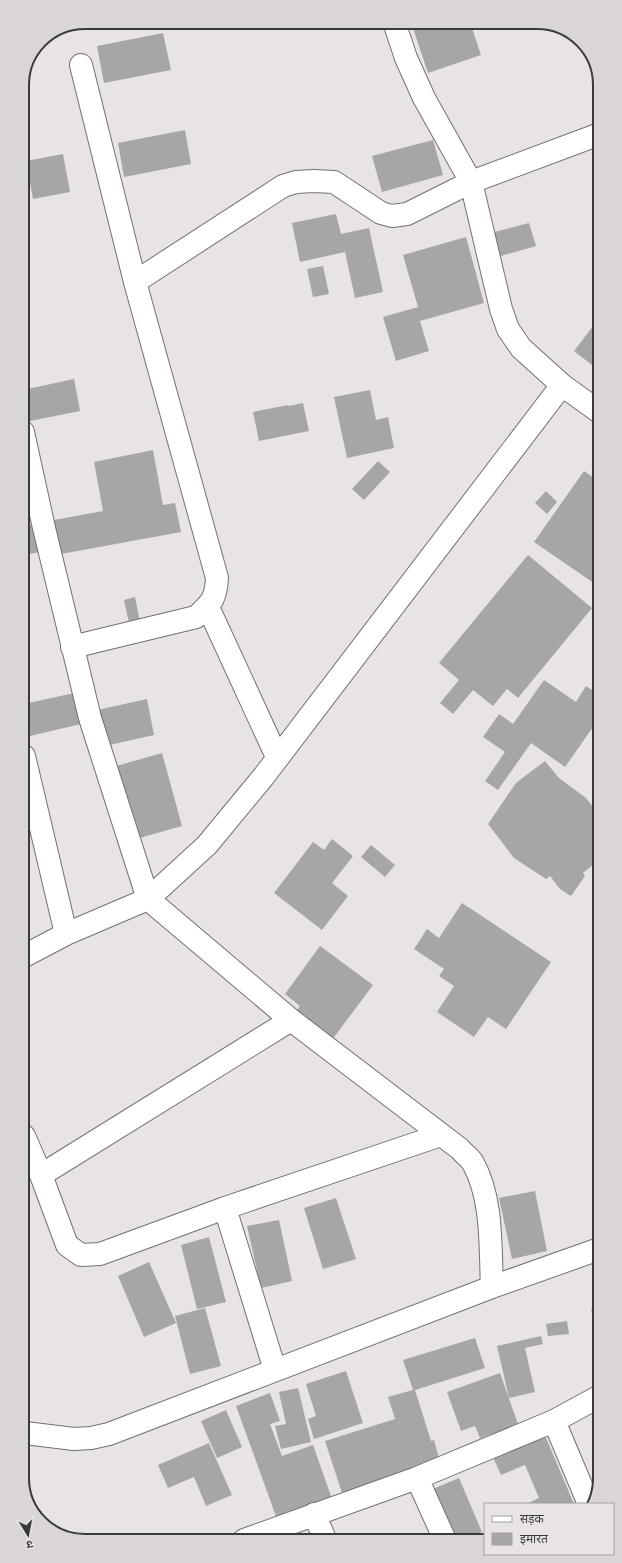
<svg xmlns="http://www.w3.org/2000/svg" width="622" height="1563" font-family="'Alegreya Sans','Noto Sans Devanagari',sans-serif">
<rect width="100%" height="100%" fill="#e8e4e5"/>
<path fill="#a8a5a6" d="M411,22H470L481,55L428,73Z
M163,33L171,70L104,83L97,46Z
M185,130L191,164L124,177L118,143Z
M433,140L443,175L382,192L372,156Z
M63,154L70,192L33,199L26,161Z
M336,214L341,234L369,228L383,292L355,298L345,252L300,262L292,223Z
M529,223L536,246L497,257L491,233Z
M466,237L484,303L420,321L429,351L396,361L383,317L418,307L403,255Z
M323,266L329,294L313,297L307,269Z
M597,321V369L574,351Z
M74,379L80,411L30,421L23,390Z
M370,390L376,420L388,417L394,448L347,458L334,397Z
M303,403L309,431L259,441L253,412L288,405L289,406Z
M153,450L163,505L175,503L181,532L61,554L54,520L103,511L94,462Z
M378,461L390,472L364,500L352,489Z
M584,471L598,481V586L534,542Z
M546,491L557,502L547,514L535,503Z
M36,524L41,552L23,555V526Z
M528,555L592,608L518,698L507,689L493,706L473,690L453,714L440,703L459,680L439,663Z
M135,597L140,622L129,623L124,600Z
M544,680L576,702L586,686L598,694V720L565,767L531,743L498,790L485,781L505,752L483,737L499,714L513,724Z
M74,693L81,724L30,736L24,704Z
M147,699L154,735L105,746L97,710Z
M162,753L182,826L136,839L113,767Z
M545,761L559,778L586,798L598,813L599,858L594,864L583,873L585,876L571,896L560,889L550,876L546,879L514,858L488,824L516,783Z
M332,839L353,856L332,883L348,896L322,930L274,893L313,842L324,850Z
M371,845L395,865L385,877L361,857Z
M462,903L551,962L506,1029L488,1017L474,1037L437,1012L454,986L439,976L444,969L414,949L427,929L439,938Z
M320,946L373,985L332,1040L295,1013L300,1006L285,994Z
M535,1191L547,1251L512,1259L499,1198Z
M336,1198L356,1259L323,1269L304,1208Z
M279,1220L292,1281L261,1288L247,1226Z
M209,1237L226,1302L197,1309L181,1245Z
M149,1262L176,1323L144,1337L118,1276Z
M600,1307V1337H599L591,1309Z
M205,1308L221,1366L190,1374L175,1316Z
M567,1321L569,1334L548,1336L546,1324Z
M541,1336L543,1344L525,1348L535,1392L509,1398L497,1346Z
M475,1338L485,1368L415,1390L431,1441L434,1440L440,1462L342,1493L325,1441L395,1419L388,1397L413,1390L403,1360Z
M346,1371L363,1423L314,1439L308,1419L316,1416L306,1384Z
M500,1373L518,1424L480,1438L475,1426L461,1431L447,1392Z
M298,1388L311,1442L281,1449L275,1426L286,1424L279,1392Z
M270,1393L280,1421L270,1424L282,1456L313,1445L332,1499L277,1519L236,1406Z
M226,1410L242,1447L217,1458L201,1421Z
M544,1433L574,1504H526L539,1498L525,1465L501,1475L492,1455Z
M209,1443L232,1495L206,1506L194,1477L168,1488L158,1465Z
M459,1478L482,1532L468,1538H447L428,1491Z"/>
<g fill="none" stroke-linecap="round" stroke-linejoin="round">
<defs>
<path id="street" d="M394,22L406,58L424,98L471,182L501,309L508,329L521,348L562,385
M135,282L283,186L296,182L314,181L334,182L381,213L392,216L407,214L471,182L597,135
M23,432L44,528L90,718L148,899L291,1020L460,1149C464,1154 470,1158 473,1163C493,1199 490,1246 492,1287
M208,607L277,757
M72,647L196,617C212,603 216,598 217,578L135,282L81,65
M24,756L66,934
M24,956L66,934L148,899L207,845L264,776L562,385L598,411
M24,1136L41,1175L67,1245L81,1255L100,1254L225,1208L441,1135
M41,1175L291,1020
M225,1208L275,1370
M554,1421L589,1504
M25,1433L74,1439L91,1438L109,1434L492,1287L599,1249
M417,1478L444,1538
M314,1514L325,1539
M244,1540L417,1478L554,1421L600,1396"/>
</defs>
<use href="#street" stroke="#747072" stroke-width="24"/>
<use href="#street" stroke="#fff" stroke-width="22"/>
</g>
<path d="M0 0H622V1563H0ZM85 29H537A56 56 0 0 1 593 85V1478A56 56 0 0 1 537 1534H85A56 56 0 0 1 29 1478V85A56 56 0 0 1 85 29Z" fill="#dad6d7" fill-rule="evenodd"/>
<path fill="none" stroke="#3b3a3a" stroke-width="2" d="M85 29H537A56 56 0 0 1 593 85V1478A56 56 0 0 1 537 1534H85A56 56 0 0 1 29 1478V85A56 56 0 0 1 85 29Z"/>
<rect x="484" y="1503" width="130" height="52" fill="#e8e4e5" stroke="#a3a0a1"/>
<rect x="492" y="1516" width="20" height="6" fill="#ffffff" stroke="#a3a0a1"/>
<text x="520" y="1523" font-size="12" fill="#3b3a3a">सड़क</text>
<rect x="492" y="1533" width="20" height="12" fill="#a8a5a6" stroke="#a3a0a1"/>
<text x="520" y="1543" font-size="12" fill="#3b3a3a">इमारत</text>
<g transform="translate(28 1535) rotate(170)" stroke="#e8e4e5" stroke-width="3" paint-order="stroke">
<path d="M0-3L7 15L0 10L-7 15Z" fill="#3b3a3a"/>
<text y="-6" font-size="11" font-weight="bold" text-anchor="middle" fill="#3b3a3a">उ</text>
</g>
</svg>
